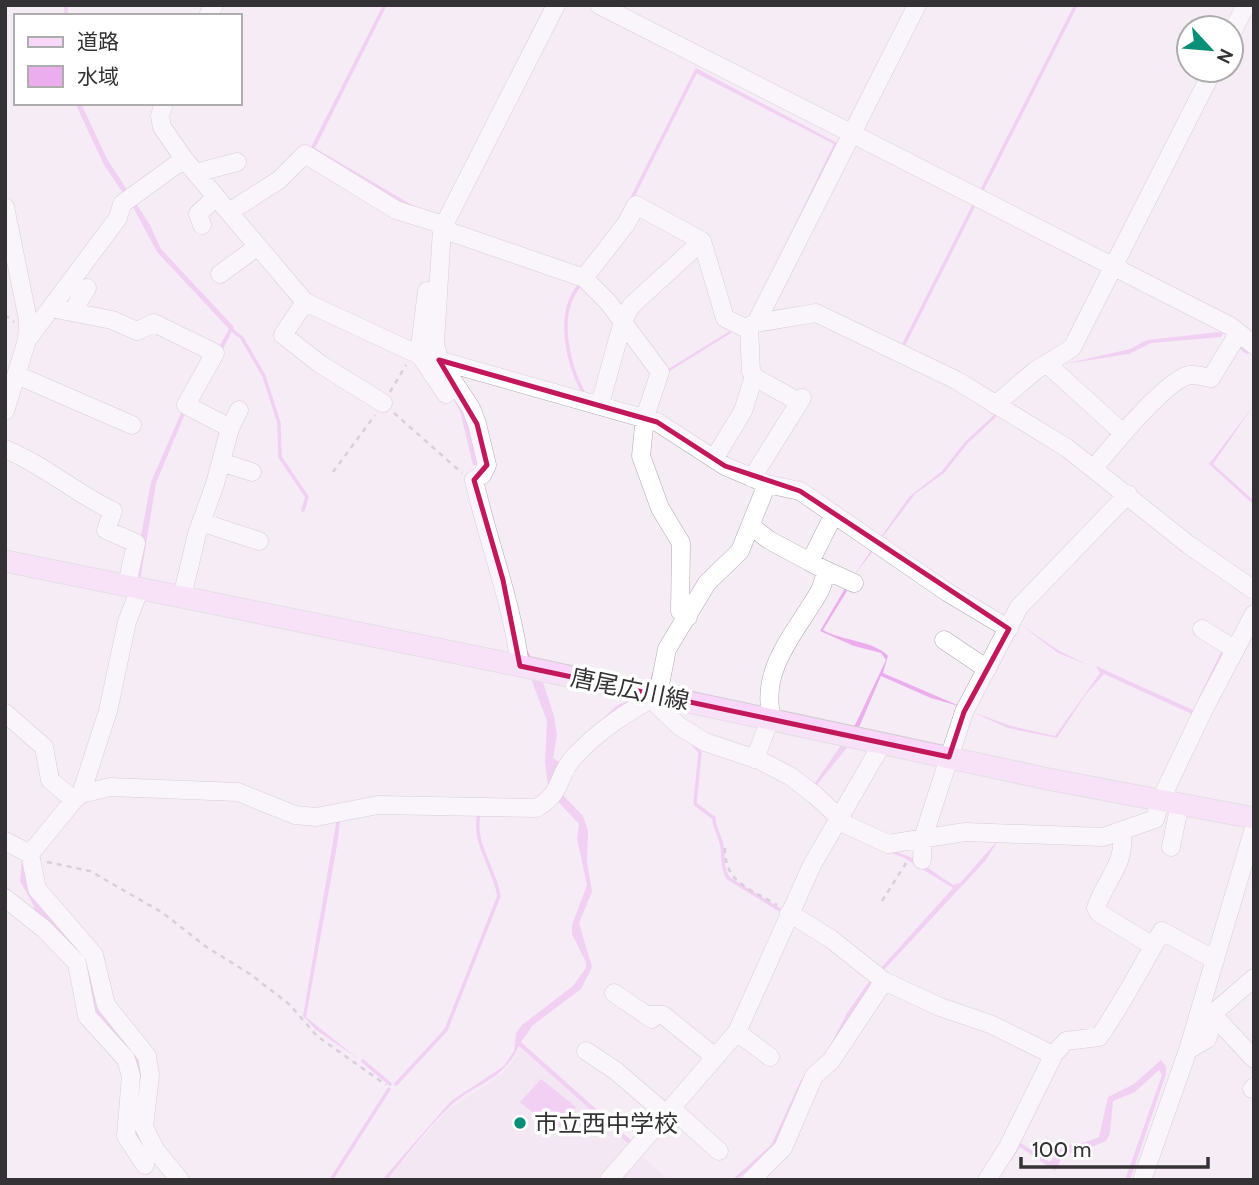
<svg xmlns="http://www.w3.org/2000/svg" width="1259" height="1185" font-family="Cabin,'Noto Sans JP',sans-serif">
<rect width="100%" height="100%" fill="#f5ecf5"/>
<path fill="#eedfee" d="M520,1047L631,1147L669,1180H387L447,1110L495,1079L509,1067Z"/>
<path fill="#ecadef" d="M383,5H387L315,148L417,208L397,202L310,149Z
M696,68L837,143L748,321L834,144L694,72Z
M75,103H81L107,159L150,225L161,249L234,327L223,349L219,347L229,329L157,252L134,209L104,165Z
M730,331L731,333L668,372L651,424L648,457L667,506L687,543L688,606L662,654L652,691L642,702L615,714L554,773L558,790L583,816L588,831L587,861L592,892L579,923L592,967L581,989L533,1025L521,1042L633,1142L630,1145L519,1046C502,1083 473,1083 447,1109C425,1131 406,1156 387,1180H382L451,1101L504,1066L514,1051L516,1033L522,1025L573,986L586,968V962L572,934V925L587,885L577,839L579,824L549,792L545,763L547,721L524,660L506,576L490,531L479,485L483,484L493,528L509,574L525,646L542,679L554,716L557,735L553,758L559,762L616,706L643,694L648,687L658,656L685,607V549L676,526L664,508L644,454L652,409L665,371Z
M1219,332L1223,333L1221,337L1151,343L1129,354L1064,364L1130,349L1147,340Z
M433,363L466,414L478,465H473L460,411Z
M1254,405L1213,464L1254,501V505L1209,464Z
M181,413L185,414L156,483L140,581L77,793L25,865L28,886L84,952L96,1004L145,1066L137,1130L146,1148L143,1151C124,1119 146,1092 136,1061C131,1044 108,1031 98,1016C85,997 86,974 76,955C63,925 27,911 5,889V885L26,905L35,908L20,881L22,858L74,789L99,711L121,615L130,595L151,482Z
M996,413L998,415L968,443L944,473L915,494L853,577L909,497L942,471L964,443Z
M847,585V591L823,630C842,641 875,641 888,656L883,673L962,707L931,698L881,676L854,739L815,787L813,786L856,723L886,660L881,653L854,646L820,631Z
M1020,624L1059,651L1089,665L1058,653Z
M1222,650L1225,651L1194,715L1104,674L1086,694L1057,738L1008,728L972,712L1011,726L1055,736L1100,673L1096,666L1193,710Z
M809,799L892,850L915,859L953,885L960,883L998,840L986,860L882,972L879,970L953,888L904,858L842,833Z
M337,818H340L338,840L306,1017L357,1058L316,1030L303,1016Z
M870,980L872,982L774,1145L737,1180H732L771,1145L801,1080L824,1057L847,1013Z
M1161,1060L1166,1066V1074L1130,1180H1125L1162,1075L1159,1070L1135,1092L1113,1101L1110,1133L1106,1141L1082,1151L1064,1154L1055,1171L1020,1147L1011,1161L1007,1158L1019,1142L1050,1162L1064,1145L1080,1144L1099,1137L1108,1097L1134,1084Z
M541,1079L576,1107L556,1132L520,1102Z"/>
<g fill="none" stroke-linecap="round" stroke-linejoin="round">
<path stroke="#ecadef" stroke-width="3.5" d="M66,5V16
M981,192L1076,5
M631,200L696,71
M580,285C555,313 568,364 583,392
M232,330L242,338L264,376L279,423L280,457L307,497L303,510
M903,346L973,207
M1240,347L1247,352
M694,745L700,752L695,804L714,818C714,828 719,833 721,842C725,854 720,865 728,878L783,912
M363,1061L390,1084
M396,1084L446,1030L499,896C494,866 472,844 479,813
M331,1180L389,1089"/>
<defs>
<path id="minor" d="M599,5L1230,326L1254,345
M208,16L214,5
M1231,34L1246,5
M164,103L160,116L162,127L184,159L305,302L417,354L657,422L725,466L767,484L800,491L947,592L1009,629
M196,173L237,162
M5,207L28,320L27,340L5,411
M229,212L279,180L305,154L396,210L444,225
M202,225L198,214L216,197
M442,229L584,278L626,224L636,205L702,241
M220,274L257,247
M584,278L608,302L660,372L645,417L641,456L660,508L681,543L680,611L688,617
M427,291L419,354L446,394
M305,302L283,335L320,364L383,403
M51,308L112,320L137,331L154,323L215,353L186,405L230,428
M72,312L87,288
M756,323L917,5
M749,326L751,372L756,378L799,402
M27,340L118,218L122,204L184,159
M1047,364L1123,433
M17,375L132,425
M600,404L623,321L631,306L702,241L725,318L745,328L756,323L816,313L956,380L1067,448L1189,545L1254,590
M995,405L1036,370L1072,348L1213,70
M5,449C44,465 75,493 113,511L106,530L136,543L127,585
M714,459L743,411L754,376
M221,462L252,472
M1094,468C1112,446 1164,382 1189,375C1195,374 1204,377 1211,378L1238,334
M752,478L802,398
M201,522L259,541
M751,526L769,540L810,562
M825,570L854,583
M182,597L197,534L215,484L230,428L239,410
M1202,629L1234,649
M944,640L987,669
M520,666C512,602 488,542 474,480L482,475L487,465L477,424L471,408L439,360L435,343L442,229L556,5
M651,699L679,726L705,742L759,760L790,776L815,795L847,825L888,844L965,832L1103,837L1155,819L1161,799L1205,707L1254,614
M5,713L44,747L50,780L74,800
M772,720C761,677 785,645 808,610C816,597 825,586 825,570L810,562L834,514
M755,759L770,719
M81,794L108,711L127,622L140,588
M1121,831C1128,862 1105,880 1096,908L1099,913L1153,946
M5,841L30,854
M1171,847L1180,803
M922,860L923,838L964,712L1019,607L1128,494
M5,898L44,929L77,963L87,1016L126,1059L131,1076L126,1136L145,1165
M884,981L940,1007L990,1024L1053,1055
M614,993L652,1019
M647,1015H663L715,1057
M1215,1017L1254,1059
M737,1032L770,1057
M1188,1050L1207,1039L1217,1010L1254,978
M586,1051L616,1071L666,1114
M1252,1089L1254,1087
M671,1108L719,1151
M180,1180L156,1151L144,1127L150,1075L147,1056L106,1005L94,955L37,889L30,854L74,800L81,794L110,787L238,792L295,815L316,817L378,805L536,808C564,793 556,776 574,757C599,730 627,712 658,695L667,649L707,583L740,551L767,484
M609,1180L737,1032L812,865L882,744
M751,1180L783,1148L814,1076L831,1061L884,981L831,939L789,913
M987,1180L1008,1147L1054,1054L1066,1041L1099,1037C1123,1003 1141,967 1162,931L1215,960
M1142,1180L1188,1050L1254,828"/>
<path id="major" d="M5,561L526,667L1048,779L1254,818"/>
</defs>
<use href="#minor" stroke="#b1a8b1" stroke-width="19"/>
<use href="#major" stroke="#cfcecf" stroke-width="23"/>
<path stroke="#b3acb3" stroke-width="2.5" stroke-dasharray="5 5" stroke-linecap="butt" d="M5,315L14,322
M390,392L406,365
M394,413L462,473
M333,472L375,415
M725,848C724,883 751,889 777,905
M47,862L90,871L163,913L205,946L250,974L289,1004L317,1036L386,1085
M882,901L908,860"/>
<use href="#minor" stroke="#fff" stroke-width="18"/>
<use href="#major" stroke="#f9d6fa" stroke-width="21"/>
</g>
<path d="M0 0H1259V1185H0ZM439,360L657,422L725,466L800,491L1009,629L964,712L949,757L520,666L503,580L474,480L487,465L477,424Z" fill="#f5ecf5" fill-opacity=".55" fill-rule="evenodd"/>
<path fill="none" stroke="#c2185b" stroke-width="5" stroke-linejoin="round" d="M439,360L657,422L725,466L800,491L1009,629L964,712L949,757L520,666L503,580L474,480L487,465L477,424Z"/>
<circle fill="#088f77" stroke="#fff" stroke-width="2.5" cx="520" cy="1123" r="7"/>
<g text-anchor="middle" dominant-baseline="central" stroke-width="7" stroke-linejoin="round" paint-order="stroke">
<g font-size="24" fill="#353235" stroke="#fff">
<text transform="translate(630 689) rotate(12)">唐尾広川線</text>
</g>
<g font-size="24" fill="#353235" stroke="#fff" text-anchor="start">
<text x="534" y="1123">市立西中学校</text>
</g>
</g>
<rect width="1259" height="1185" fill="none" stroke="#353235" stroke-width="14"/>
<rect x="14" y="14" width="228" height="91" fill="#ffffff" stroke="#aeadae" stroke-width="2"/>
<rect x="28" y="37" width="35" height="10" fill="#f9d6fa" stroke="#aeadae" stroke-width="2"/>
<text x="77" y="49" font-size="21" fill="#353235">道路</text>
<rect x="28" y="66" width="35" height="21" fill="#ecadef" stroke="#aeadae" stroke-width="2"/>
<text x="77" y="84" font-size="21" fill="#353235">水域</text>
<g transform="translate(1210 49) rotate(116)"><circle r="33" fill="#ffffff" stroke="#aeadae" stroke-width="2"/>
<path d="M0-5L12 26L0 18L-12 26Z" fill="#088f77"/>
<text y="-10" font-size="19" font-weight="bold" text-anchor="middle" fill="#353235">N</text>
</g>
<path d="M1021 1157v10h187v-10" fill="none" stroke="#353235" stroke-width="3.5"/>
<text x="1032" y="1157" font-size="21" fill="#353235" stroke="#ffffff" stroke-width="5" paint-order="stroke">100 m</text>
</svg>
